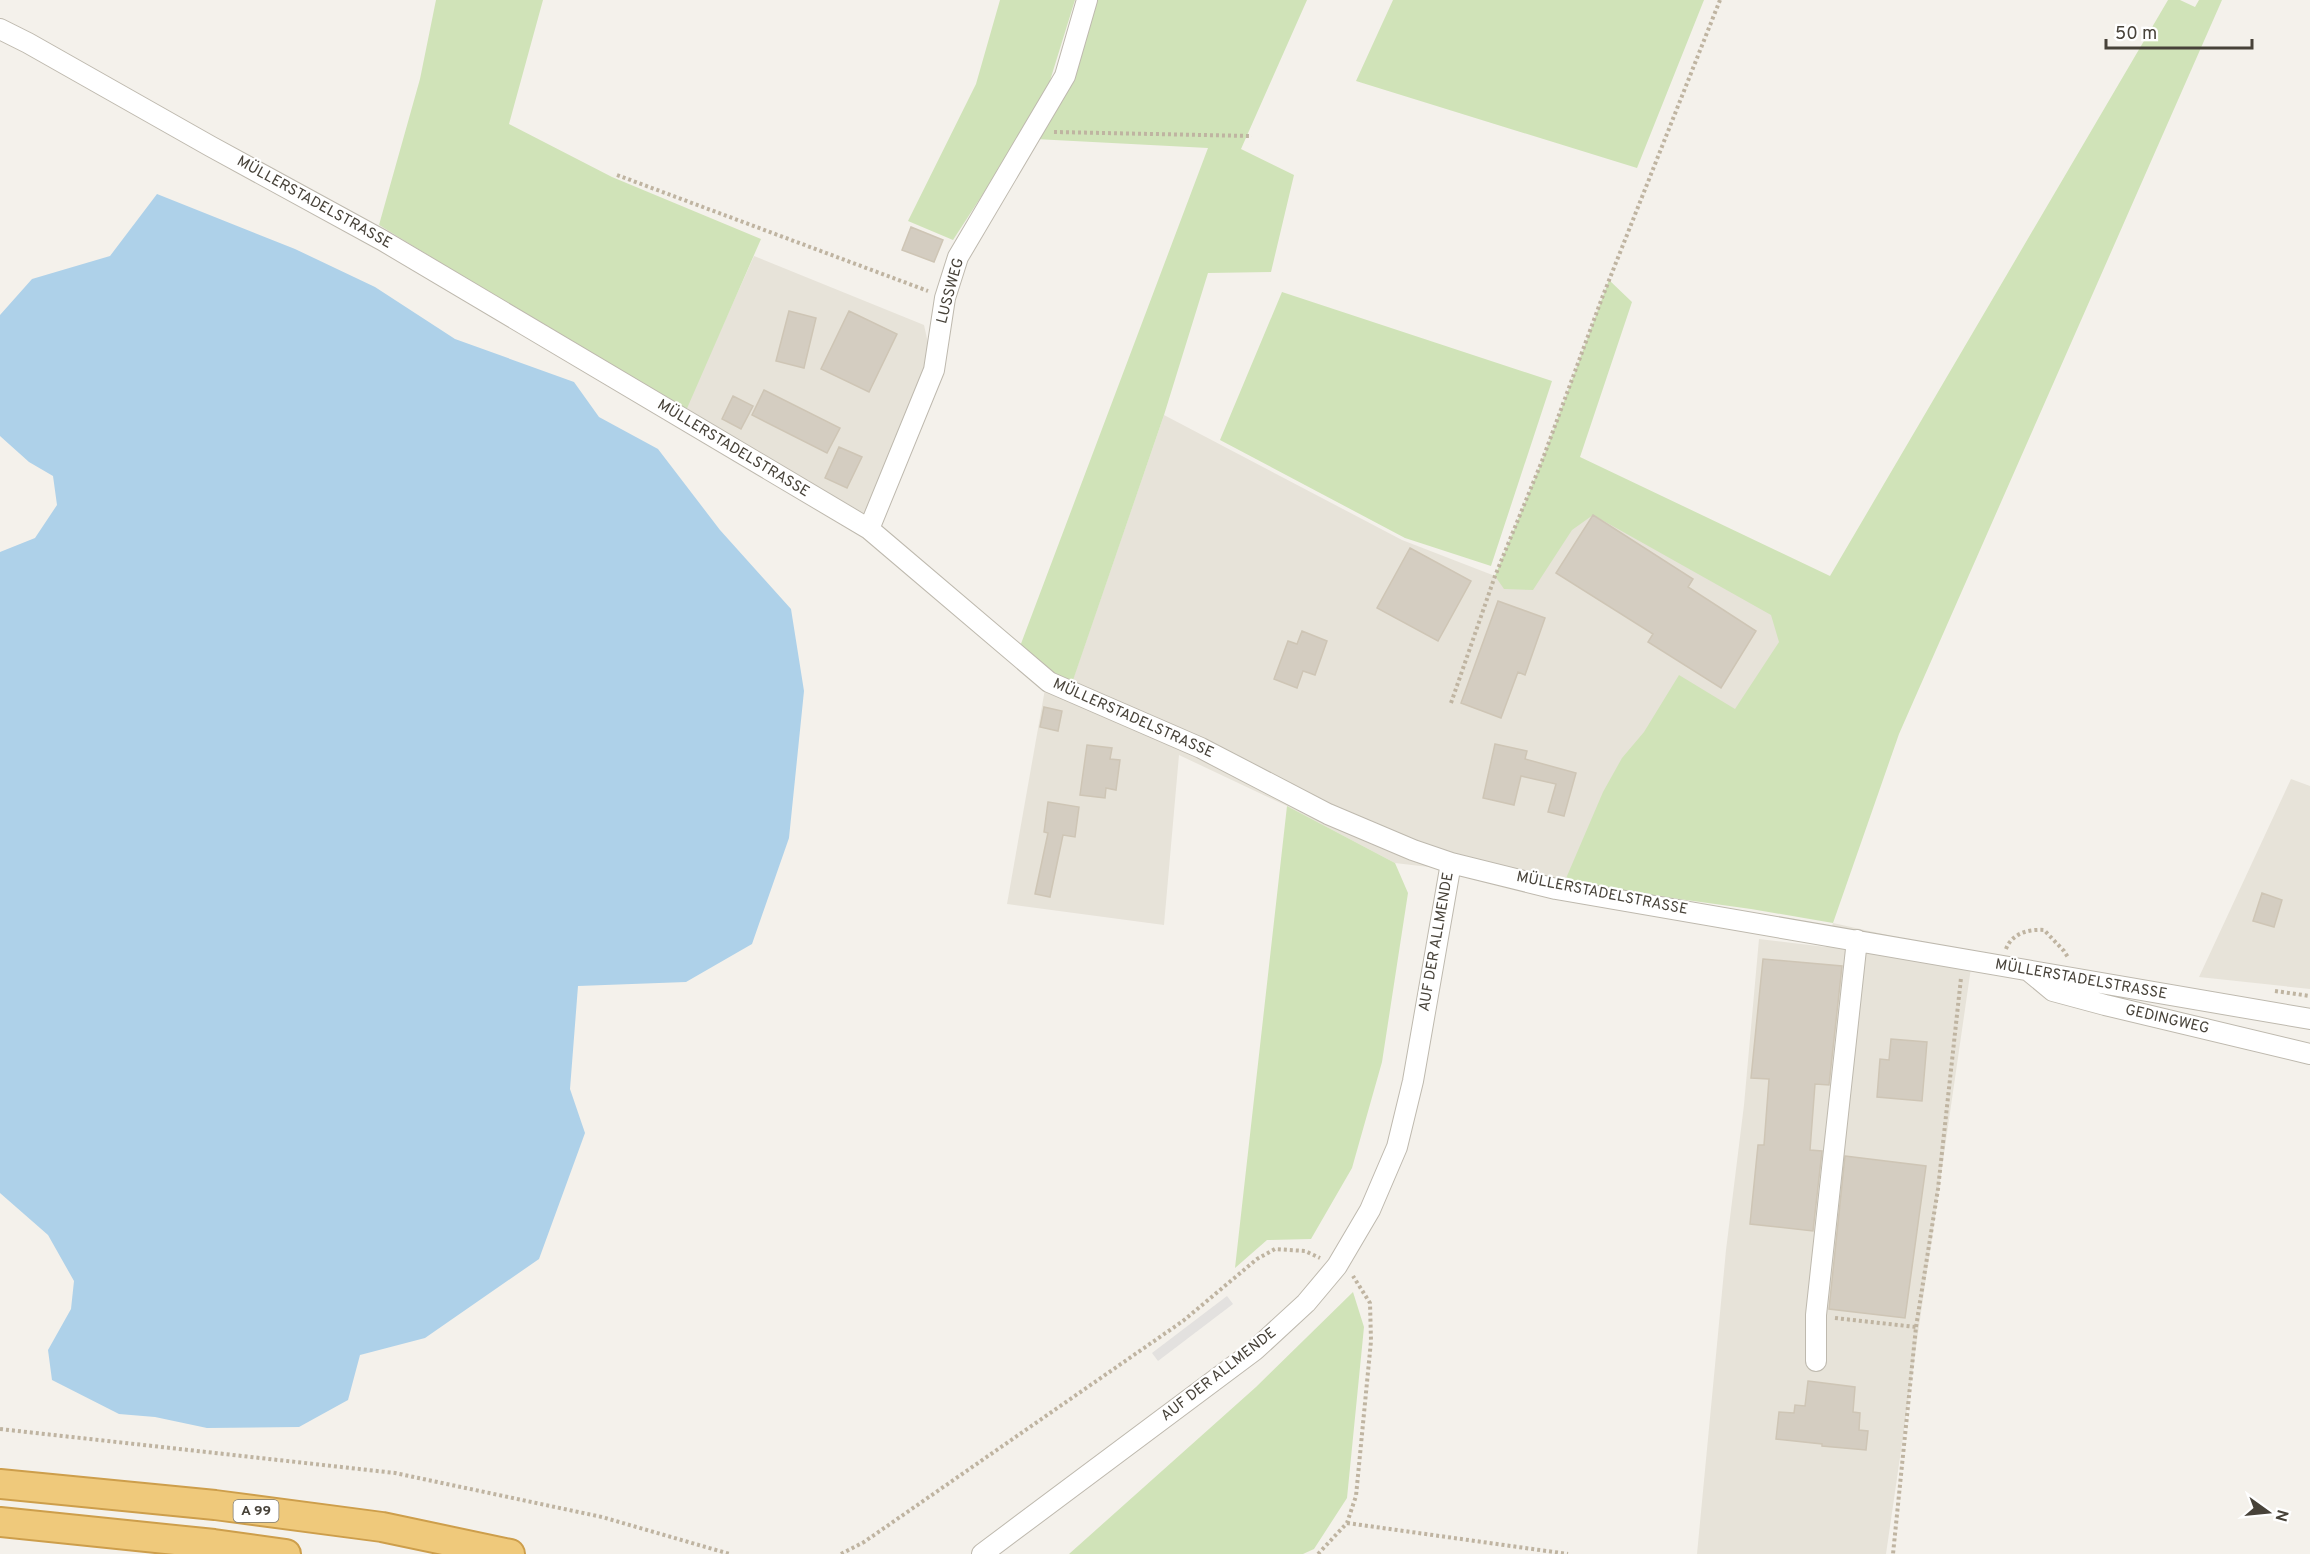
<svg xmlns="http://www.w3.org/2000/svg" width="2310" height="1554" font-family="Overpass,sans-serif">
<rect width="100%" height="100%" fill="#f4f1eb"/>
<path fill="#e7e3d9" d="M754,256L924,325L934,370L873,518L684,412Z
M1164,415L1402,540L1495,576L1553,459L1850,644L1564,883L1395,863L1287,806L1179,755L1164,925L1007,904L1045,689L1070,688Z
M2291,779L2310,786V989L2199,977Z
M1833,923L1973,954L1886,1554H1697L1726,1250L1744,1105L1759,939L1826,947Z"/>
<path fill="#d0e3b8" d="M436,0H543L509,124L612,177L761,239L685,413L379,225L420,79Z
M1000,0H1075L1044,100L953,240L908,221L976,84Z
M1092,0H1307L1241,149L1294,175L1271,272L1208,273L1164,415L1070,689L1019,649L1208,148L1035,139Z
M1393,0H1704L1637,168L1356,81Z
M2168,0H2180L2195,7L2199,0H2222L1899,734L1833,923L1751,909L1564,883L1603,792L1622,758L1644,732L1679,675L1735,709L1779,642L1771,615L1593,515L1572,530L1533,590L1504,589L1495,576L1542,461L1609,280L1632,302L1580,457L1830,576Z
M1282,292L1552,381L1491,566L1405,538L1220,440Z
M1287,806L1395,863L1408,893L1382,1062L1352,1168L1311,1239L1267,1240L1235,1268Z
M1353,1292L1364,1327L1347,1498L1314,1549L1303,1554H1069L1256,1387Z"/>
<path fill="#e3e1df" d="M1227,1296L1233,1304L1158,1361L1152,1353Z"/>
<path fill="#aed1e9" d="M157,194L295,249L375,287L455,339L574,382L599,417L658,449L720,530L791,609L804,691L789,838L752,944L686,982L578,986L570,1089L585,1133L539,1259L425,1338L360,1355L348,1400L299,1427L207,1428L155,1417L119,1414L52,1380L48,1350L71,1309L74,1281L48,1235L0,1193V552L35,538L57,505L53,476L29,462L0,436V315L32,279L110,256Z"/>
<path fill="#d4cdc1" stroke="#cec5b5" stroke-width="1.5" d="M911,227L943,240L934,262L902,250Z
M789,311L816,318L804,368L776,361Z
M849,311L897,334L869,392L821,369Z
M764,390L840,428L827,453L752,415Z
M733,396L753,406L741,429L722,419Z
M839,447L862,457L847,488L825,478Z
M1593,515L1693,579L1688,587L1756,631L1721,688L1648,642L1653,634L1556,573Z
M1410,548L1471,581L1438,641L1377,608Z
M1498,601L1545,618L1525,675L1518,672L1501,718L1461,703Z
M1302,631L1327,641L1315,675L1303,671L1297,688L1274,679L1288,641L1297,644Z
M1044,707L1062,711L1058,731L1040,727Z
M1495,744L1527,751L1525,759L1576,773L1564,816L1548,812L1556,784L1521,776L1514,805L1483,798Z
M1087,745L1112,748L1110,759L1120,760L1116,790L1106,788L1105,798L1080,795Z
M1048,802L1079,807L1075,837L1063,835L1050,897L1035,894L1048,833L1044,832Z
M2262,893L2282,900L2274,927L2253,921Z
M1763,959L1842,966L1829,1085L1815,1084L1810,1150L1822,1151L1813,1231L1750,1224L1758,1145H1764L1769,1079L1751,1078Z
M1891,1039L1927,1042L1922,1101L1877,1097L1880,1059L1889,1060Z
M1845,1156L1926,1166L1905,1318L1829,1309Z
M1808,1381L1855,1387L1853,1412L1860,1413L1859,1430L1868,1431L1866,1450L1822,1446V1444L1776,1439L1779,1412L1794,1413L1795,1405L1805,1406Z"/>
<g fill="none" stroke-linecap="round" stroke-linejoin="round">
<defs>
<path id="minor" d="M0,29L28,43L210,146L382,240L869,529L1049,682L1201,748L1328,814L1413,850L1451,863L1556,889L2310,1019
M869,529L934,370L945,298L958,257L1065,76L1087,0
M2030,972L2053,991L2105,1005L2310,1054
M1816,1361V1315L1857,940
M982,1554L1255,1350L1306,1303L1337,1266L1370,1210L1397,1147L1413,1081L1451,863"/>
<path id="highway" d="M0,1484L215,1505L382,1527L510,1554
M0,1522L214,1544L286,1554"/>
</defs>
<use href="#minor" stroke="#beb9ae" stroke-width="22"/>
<use href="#highway" stroke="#cd9e4b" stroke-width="32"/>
<path stroke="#bfb4a1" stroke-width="4" stroke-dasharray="3 3" stroke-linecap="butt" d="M1054,132L1252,136
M617,175L928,291
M1451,703L1495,576L1542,461L1602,298L1720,0
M2006,949C2012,933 2029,929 2044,930L2064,951L2069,959
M2275,991L2310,996
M1835,1318L1916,1327L1893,1554
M1916,1327L1938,1189L1961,978
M0,1429L395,1473L602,1517L730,1554
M1347,1523L1568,1554
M841,1554L864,1542L1183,1321L1257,1259L1275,1249L1305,1251L1320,1258
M1318,1554L1347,1523L1356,1496L1371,1341L1370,1303L1353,1276"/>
<use href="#minor" stroke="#fff" stroke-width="20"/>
<use href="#highway" stroke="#efc97b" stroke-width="28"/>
</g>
<g text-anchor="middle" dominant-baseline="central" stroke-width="4.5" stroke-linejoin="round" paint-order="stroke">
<rect fill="#fff" stroke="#7e7b74" stroke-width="1.5" x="233.5" y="1500" width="45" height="22" rx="4.5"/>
<g font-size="14" font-weight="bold" fill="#474239">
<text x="256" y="1511">A 99</text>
</g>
<g font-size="15" fill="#474239" stroke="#fff">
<text transform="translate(314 203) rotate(29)">MÜLLERSTADELSTRASSE</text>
<text transform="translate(951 291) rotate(-75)">LUSSWEG</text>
<text transform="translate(733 449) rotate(31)">MÜLLERSTADELSTRASSE</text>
<text transform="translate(1133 719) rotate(24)">MÜLLERSTADELSTRASSE</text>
<text transform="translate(1602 894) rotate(11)">MÜLLERSTADELSTRASSE</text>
<text transform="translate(1437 942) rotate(-80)">AUF DER ALLMENDE</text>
<text transform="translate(2081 980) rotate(10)">MÜLLERSTADELSTRASSE</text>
<text transform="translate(2167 1020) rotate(13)">GEDINGWEG</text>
<text transform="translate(1219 1375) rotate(-38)">AUF DER ALLMENDE</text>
</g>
</g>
<g transform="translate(2268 1512) rotate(105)" stroke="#ffffff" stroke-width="4.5" paint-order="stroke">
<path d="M0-4.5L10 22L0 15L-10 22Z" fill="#474239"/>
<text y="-9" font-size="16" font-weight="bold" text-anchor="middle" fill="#474239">N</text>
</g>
<path d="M2106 39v9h146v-9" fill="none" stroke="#474239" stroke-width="3"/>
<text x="2115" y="39" font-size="18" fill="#474239" stroke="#ffffff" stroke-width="4.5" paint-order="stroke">50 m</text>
</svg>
